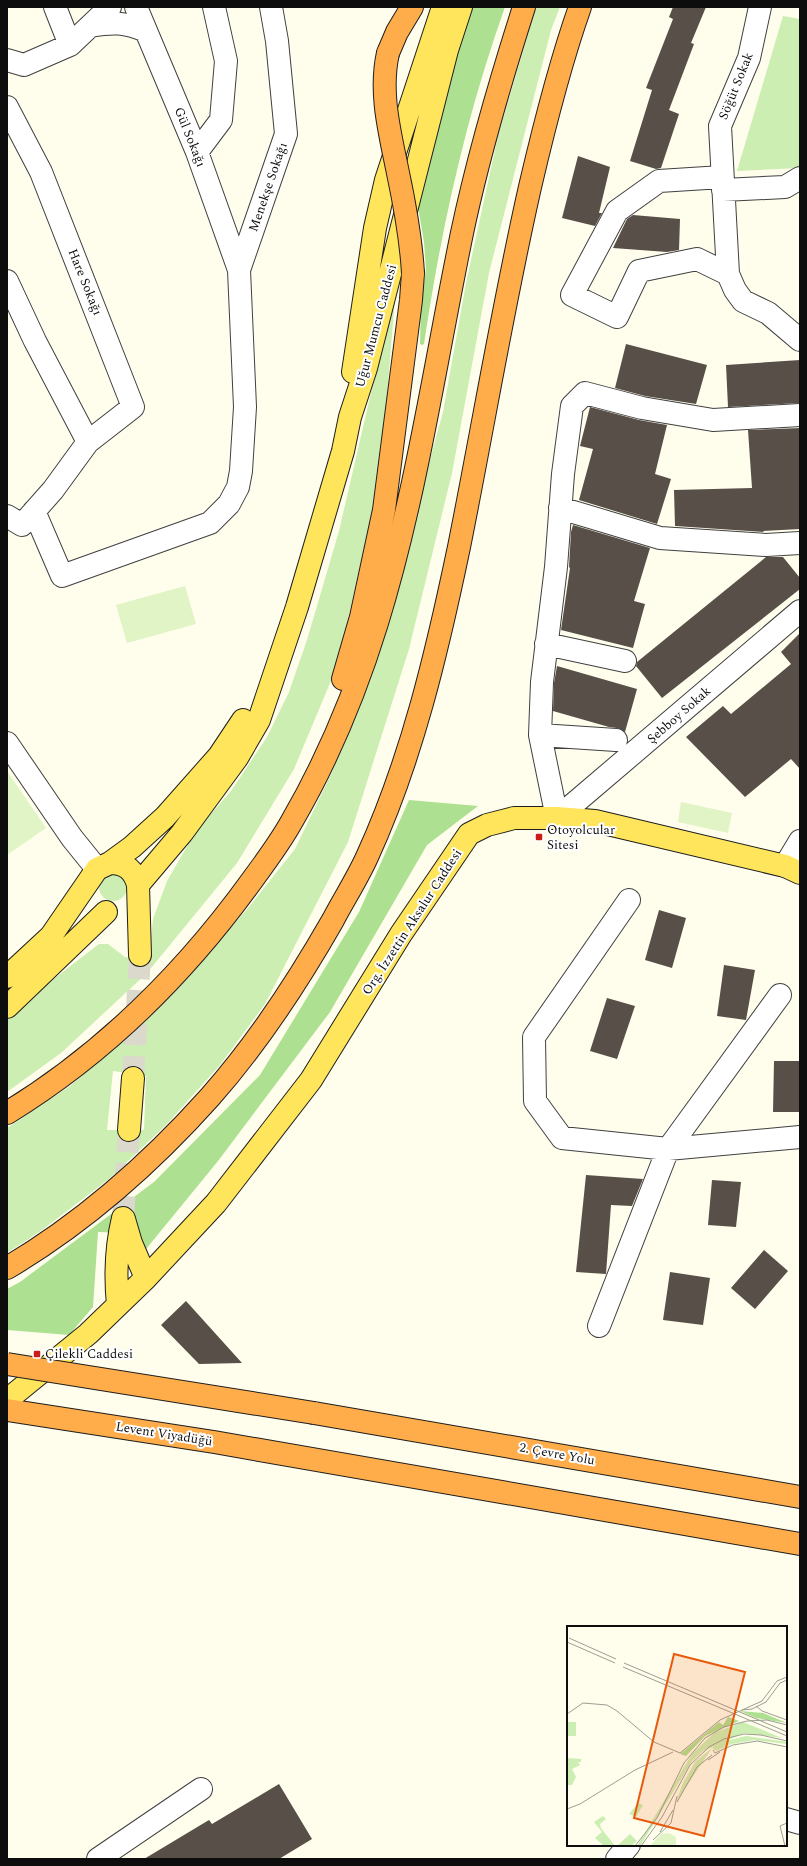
<svg xmlns="http://www.w3.org/2000/svg" width="807" height="1866" font-family="Spectral,serif">
<rect width="100%" height="100%" fill="#fffdec"/>
<path fill="#cceeb2" fill-rule="evenodd" d="M536,7H560L551,30L489,273L452,473L409,649L348,842L265,1004L220,1065L167,1124L109,1179L42,1230L7,1253V1128L70,1086L110,1050L186,979L248,908L295,849L333,770L392,599L443,412L466,283L498,136ZM113,1071L146,1076L144,1130H107Z
M783,16L800,19V168L737,171Z
M396,285L383,445L373,507L338,664L294,769L237,863L147,973L61,1053L7,1092V1015L99,944H108L125,957L149,960L153,919L167,881L196,831L231,791L267,737L289,692L307,640L339,531Z
M99 887a14 14 0 1 1 28 0a14 14 0 1 1-28 0Z"/>
<path fill="#ade090" d="M471,7H505C466,116 441,229 424,344L422,345L420,344L421,304L426,269L424,242L417,201L450,69Z
M409,800L478,806L427,845L330,1012L218,1161L142,1254L130,1233L98,1232L93,1307L69,1335L7,1330V1289L20,1282L154,1182L260,1075L359,912Z"/>
<path fill="#e0f4c5" d="M185,586L196,624L127,643L116,605Z
M7,771L46,828L7,855Z
M681,802L732,813L728,833L678,822Z"/>
<path fill="#574f48" d="M673,7H706L691,43L694,44L669,110L679,114L661,168L656,169L630,161L652,90L646,88L673,19L669,17Z
M578,156L610,167L599,213H602L595,226L562,218Z
M633,215L680,219L679,250L667,252L613,248L627,219Z
M626,344L707,365L696,404L645,396L615,388Z
M800,360V403L728,407L726,365Z
M590,407L639,420L667,425L655,474L671,479L657,524L579,500L593,449L580,446Z
M800,428V529L763,531L764,532L675,526L674,490L752,488L748,430Z
M573,525L650,548L634,601L645,604L633,648L561,630L570,568L569,567L571,532Z
M766,557H783L800,578V589L662,698L636,666L637,662Z
M800,633V769L791,759L745,797L686,737L723,706L731,714L791,664L781,652Z
M557,666L637,689L625,732L617,728L609,727L553,711L554,683Z
M659,910L686,918L672,968L645,960Z
M724,965L755,970L746,1020L717,1016Z
M607,998L635,1006L617,1059L590,1051Z
M774,1061H800V1112H773Z
M586,1175L643,1179L632,1206L611,1205L606,1274L576,1272Z
M712,1180L741,1182L736,1227L708,1225Z
M764,1250L788,1271L755,1309L731,1288Z
M670,1272L710,1278L703,1325L663,1320Z
M186,1301L242,1363L199,1364L161,1325Z
M279,1784L312,1839L279,1859H144L209,1820L212,1824Z"/>
<g fill="none" stroke-linecap="round" stroke-linejoin="round">
<path stroke="#dbd9cb" stroke-width="22" stroke-dasharray="22 11" stroke-linecap="butt" d="M133,1078L140,955
M123,1218L129,1130"/>
<defs>
<path id="minor" d="M55,7L70,45
M760,7L749,58L720,126L728,274L735,290L743,301L768,313L800,340
M90,26C113,22 125,22 146,31
M7,60L24,65L70,45L110,7
M7,107L41,172L133,407L88,442L53,490L22,525L7,516
M197,152L221,120L226,61L214,7
M722,177L659,181L617,211L572,295L617,317L639,271L697,259L728,274
M723,190L785,187L800,178
M239,270L286,134L277,41L271,7
M7,281L35,341L88,442
M800,415L713,420L642,408L585,393L572,406L563,474L556,567L542,682L540,735L557,818L800,611
M560,508L660,538L766,545L800,543
M34,511L62,576L210,523L229,504L238,487L241,471L245,407L239,270L197,152L136,7
M546,644L625,661
M540,735L616,740
M7,743L72,838L97,869
M785,866L800,841
M629,900L534,1037L535,1101L562,1138L668,1149L800,1137
M599,1326L668,1149L780,995
M786,1819L800,1823
M98,1859L201,1789
M617,1859L629,1845"/>
<path id="major" d="M353,372L375,228L386,180L443,7
M110,863C125,863 134,870 138,885L140,955
M138,885L182,833L237,758L259,720L297,607L343,451L350,417L366,368L447,50L461,7
M7,977L51,936L97,869L110,863L132,847L165,817L219,756L243,720
M7,1007L106,912
M129,1130L133,1078
M124,1219L131,1243L146,1278
M118,1305C115,1275 116,1247 123,1218
M7,1400L88,1334L146,1278L216,1203L311,1080L401,934L469,834L487,825L514,818H557L595,821L785,866L800,873"/>
<path id="highway" d="M388,53L397,32L412,7
M343,679L361,617L384,510L411,300L413,273
M7,1113C105,1053 186,972 253,879C267,860 281,841 292,821C328,759 356,691 377,623C416,496 435,364 462,233C478,157 500,82 524,7
M7,1268C83,1223 151,1163 210,1097C258,1043 297,983 333,920C344,899 357,879 367,857C412,759 437,652 459,547C483,427 503,306 530,187C544,127 559,66 580,7
M7,1410L214,1442L800,1544
M314,1413L800,1497"/>
</defs>
<use href="#minor" stroke="#404040" stroke-width="24"/>
<use href="#major" stroke="#1e1e1e" stroke-width="24"/>
<use href="#highway" stroke="#1e1e1e" stroke-width="24"/>
<use href="#minor" stroke="#fff" stroke-width="22"/>
<use href="#major" stroke="#ffe55c" stroke-width="22"/>
<use href="#highway" stroke="#ffac4a" stroke-width="22"/>
<defs>
<path id="highway-bridge" d="M388,53C379,93 390,133 398,173C405,206 411,239 413,273
M7,1364L314,1413"/>
</defs>
<use href="#highway-bridge" stroke="#1e1e1e" stroke-width="24" stroke-linecap="butt"/>
<use href="#highway-bridge" stroke="#ffac4a" stroke-width="22"/>
</g>
<g fill="#cb1d17" stroke="#fff" stroke-width="1.5">
<rect x="535" y="833" width="8" height="8" rx="2"/>
<rect x="33" y="1350" width="8" height="8" rx="2"/>
</g>
<g text-anchor="middle" dominant-baseline="central" stroke-width="4" stroke-linejoin="round" paint-order="stroke">
<g font-size="13" fill="#0d0d0d" stroke="#fff">
<text transform="translate(736 86) rotate(-68)">Söğüt Sokak</text>
<text transform="translate(190 137) rotate(68)">Gül Sokağı</text>
<text transform="translate(268 187) rotate(-71)">Menekşe Sokağı</text>
<text transform="translate(85 282) rotate(68)">Hare Sokağı</text>
<text transform="translate(376 326) rotate(-75)">Uğur Mumcu Caddesi</text>
<text transform="translate(679 715) rotate(-41)">Şebboy Sokak</text>
<text transform="translate(412 922) rotate(-57)">Org. İzzettin Aksalur Caddesi</text>
<text transform="translate(164 1434) rotate(9)">Levent Viyadüğü</text>
<text transform="translate(557 1454) rotate(10)">2. Çevre Yolu</text>
</g>
<g font-size="13" fill="#0d0d0d" stroke="#fff" text-anchor="start">
<text x="547" y="830">Otoyolcular<tspan x="547" dy="15">Sitesi</tspan></text>
<text x="45" y="1354">Çilekli Caddesi</text>
</g>
</g>
<g transform="translate(567 1626)">
<rect width="220" height="220" fill="#fffdec"/>
<path d="M0,96H9V110H0ZM176,96L215,112L177,107L136,125L125,135L73,220H70L125,128L147,107ZM179,110L220,116V118L187,114L165,118L149,125L145,122L109,176L116,157L128,136L146,121L155,116ZM0,132L14,133V136H11L13,139L5,143L9,151L5,159H0ZM71,177L76,179L69,191L62,188ZM36,190L39,193L33,198L34,202L48,220H37L28,212L35,206L27,196ZM63,208L70,215L64,220H50Z" fill="#cceeb2"/>
<path d="M173,85L196,87L220,97L189,92ZM161,91L172,95L138,110L119,130L113,128L152,96L156,99Z" fill="#ade090"/>
<path d="M102,207L109,211V220H83L94,208Z" fill="#e0f4c5"/>
<path fill="none" stroke="#9e9d93" stroke-width="1" d="M2,12L49,33M0,16L48,37M57,37L220,106M56,41L220,110M189,80L195,85L220,94M175,84L185,83L199,76L213,57L220,54M0,88L16,77L40,79L50,85L87,116L113,127L153,94L195,75L210,55L220,51M146,124L148,127L166,119L190,115L220,121M141,134L153,126M110,176L130,141L145,129M0,183L13,178L68,144L106,126M93,206L106,184M86,214L104,197L110,170M68,220L90,192L117,137L138,112L157,101L180,95L200,94L220,99M74,220L95,191L123,139L142,121L157,113L177,108L194,109L220,115M218,220L213,200L220,197"/>
<path fill="#e8590c" fill-opacity="0.15" stroke="#e8590c" stroke-width="2" d="M107,28L178,46L137,210L67,192Z"/>
<rect width="220" height="220" fill="none" stroke="#0d0d0d" stroke-width="2"/>
</g>
<rect width="807" height="1866" fill="none" stroke="#0d0d0d" stroke-width="16"/>
</svg>
